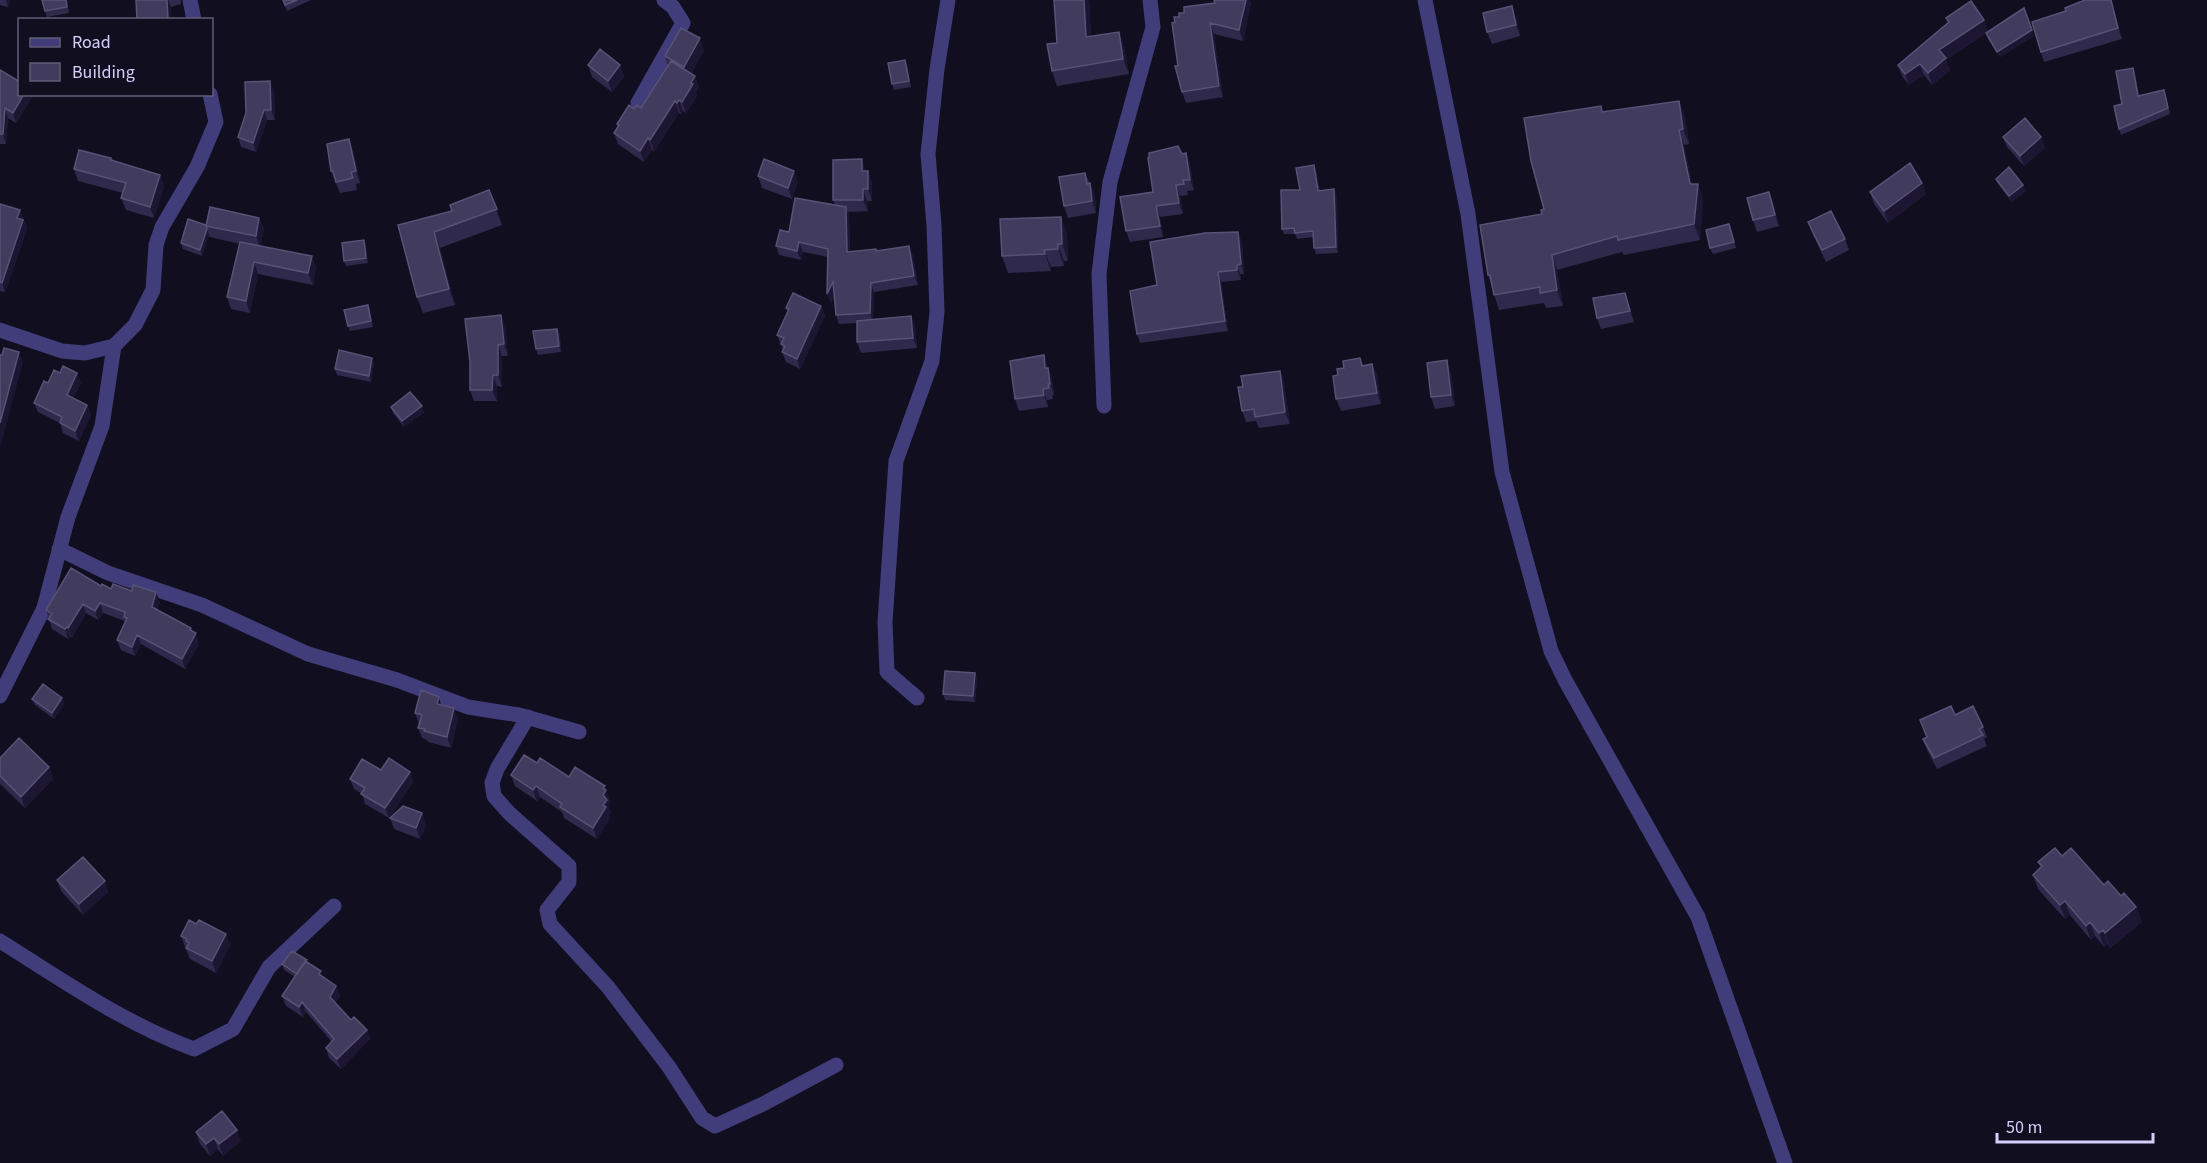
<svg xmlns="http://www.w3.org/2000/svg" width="2207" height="1163" font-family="'Source Sans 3',sans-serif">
<rect width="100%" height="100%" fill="#110e1f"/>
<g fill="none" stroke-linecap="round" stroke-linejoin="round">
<path stroke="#403d7a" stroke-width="15" d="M190,0L194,20
M1425,0L1468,214L1502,472L1551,651L1565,680L1698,917L1785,1163
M638,103L683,23L673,7L664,0
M0,330L62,351L85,353L114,346L135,325L153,290L156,245L162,227L197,167L216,122L210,94
M1104,406L1099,274L1110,182L1153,27L1150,0
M59,549L108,573L202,605L308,654L397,680L468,707L519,715L579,732
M0,696L44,608L68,517L102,426L114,346
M917,698L887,672L885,622L896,461L932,361L937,312L934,225L928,154L937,69L948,0
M528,717L497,769L492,783L494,796L510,814L569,866V882L547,910L550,924L608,987L669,1067L702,1118L715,1126L765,1103L836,1065
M0,941C62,980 125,1024 194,1049L233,1029L269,967L334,906"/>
</g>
<path fill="#2f294b" d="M0,0H10L8,7L0,5Z
M67,0L69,13L47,17L45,11Z
M136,0H181V4L171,7V20H137Z
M282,0H311L287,11Z
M1089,0L1091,37L1124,47L1129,74L1057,86L1052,71L1057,43Z
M2085,0H2111L2122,39L2044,62L2041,52L2066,11Z
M1251,3L1243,41L1214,34L1223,97L1186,103L1182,92L1178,66L1175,22L1179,17L1184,13Z
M1516,18L1520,36L1492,44L1487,32Z
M1946,18L1988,31L2034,36L2000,57L1988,39L1986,33L1946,60L1950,70L1932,85L1924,75L1909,85L1902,76L1898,65L1948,22Z
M704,50L691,74L695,76L699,87L696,92L697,96L686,113L683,111L681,114L679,113L654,152L652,150L644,162L618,144L614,133L618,127L617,124L634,109L641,108L668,66L665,56Z
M588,65H620L624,77L612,92L592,77Z
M907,65L911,87L894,90L892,84Z
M2133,68L2135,74L2139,95L2166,96L2170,114L2121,135L2119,129L2122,104Z
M0,70L20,94H31L32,97L16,123L8,118L6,144H0Z
M274,91L275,120H267L256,152L241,147L238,137Z
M1601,106L1603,111L1685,116L1689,144L1684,145L1692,184H1698L1703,200L1700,240L1624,255L1622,252L1557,270L1563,306L1546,308L1544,303L1499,310L1488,275L1542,214Z
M2003,137H2041L2045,148L2024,166L2007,147Z
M353,151L360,183L356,184L357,190L340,193L331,171Z
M1186,153L1190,164L1194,190L1187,191L1188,195L1180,196L1183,214L1160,217L1163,237L1130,242L1126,231L1153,192L1182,154Z
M111,158L112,160L160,175L164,187L154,218L126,210L121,198L123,193L78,181L74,169Z
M866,171H868L872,183V201H867L868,211L848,212L849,216L850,252L877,251L913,255L918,285L874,292L873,319L911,316L915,326L917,348L861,353L857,342V323L839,324L836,315L834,296L831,303L827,294L828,257L803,252L801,260L779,255L776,246L789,232L835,205L833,200Z
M1316,171L1320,191L1337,194L1338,253L1316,254L1314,248V237L1297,239L1295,234H1284L1282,229Z
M1085,173L1095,195L1096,213L1068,218L1064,206Z
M758,176L798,182L792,199L762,188Z
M1996,179L2023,185L2026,191L2012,202L1998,184Z
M1922,183L1926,194L1888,223L1874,204L1870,192Z
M489,190L502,225L440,248L455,305L423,313L417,297L398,225L452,211Z
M1769,192L1773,203L1779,226L1757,232L1753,220Z
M0,204L20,210L27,229L5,292L0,291Z
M1061,217L1067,234L1068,261H1064V266L1051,267V271L1008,273L1002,256Z
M259,218L264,229L260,246L312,256L316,267L313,285L258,274L250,313L231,309L227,297L240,244L210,237L209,235L202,256L183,249L181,243L206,225Z
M1808,222L1845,239L1849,250L1826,262L1812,233Z
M1729,224L1736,248L1713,254L1710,248Z
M1242,242L1244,274H1240L1241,280L1221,282L1228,331L1140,343L1137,334L1157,285Z
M366,246L368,263L346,266L344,261Z
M1629,304L1634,322L1601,329L1597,318Z
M368,305L373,327L350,331L348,326Z
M821,306L825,316L800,369L786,362L782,352L783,350L777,335L788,313L786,308Z
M505,327L508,356H502V387L497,386V401H474L470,390Z
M557,329L560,334L561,352L538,355L536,349Z
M1044,355L1052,380L1054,395H1052L1053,399L1047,400L1048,407L1019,411L1015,399Z
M1360,358L1363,365L1372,364L1377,375L1381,404L1341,411L1336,399L1338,375L1344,368Z
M374,363L371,382L337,375L335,369Z
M1280,371L1284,383L1290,424L1259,428L1256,421L1246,422L1242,411L1243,387Z
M1451,372L1455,406L1435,409L1431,397Z
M48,383H81L73,398L87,405L91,415L79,441L63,433L60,423L38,412L34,403Z
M391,407L424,412L404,427L393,413Z
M101,586L160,602L157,610L191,628L199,643L185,669L141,644L135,656L121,650L117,640L125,621L103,613L98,620L86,613L72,638L70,636L68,639L52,629L46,610Z
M975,673L977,679L975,702L945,700L943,694Z
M62,698L64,704L54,719L35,705L32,699Z
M441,705L458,719L451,748L428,742L427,740L422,738L418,728L419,724L415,713Z
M1955,715L1983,727L1987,737L1984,739L1987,746L1937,769L1927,750L1923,739L1927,737L1920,720Z
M0,758L49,767L53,779L25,808L0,784Z
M381,770L410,772L413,782L389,818L365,804L362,794L354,789L350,779Z
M511,775L569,777L605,786L610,802L608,805L611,812L609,815L610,818L597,839L564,818L562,812L540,797L537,801L515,786Z
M422,813L426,825L420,839L394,829L390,818Z
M2062,856L2121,896L2136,907L2142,922L2110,948L2108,944L2104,947L2095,936L2091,940L2070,915L2065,919L2038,889L2033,875L2041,868L2038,862Z
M57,880L108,892L83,915L61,891Z
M196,924L226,934L230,945L216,973L190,959L185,947L181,936Z
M308,962L323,977L336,986L340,996L335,1003L351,1020L367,1030L370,1039L341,1069L329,1058L326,1048L332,1042L306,1012L303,1017L286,1006L282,996L295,977L284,970L282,964Z
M196,1132L241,1141L223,1156L218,1149L210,1156L200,1144Z"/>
<path fill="#1c1632" d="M6,0H10L8,7Z
M167,0H168L171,7V20H168Z
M1084,0H1089L1092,52L1086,37Z
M1246,0H1250L1251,3L1243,41L1239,30Z
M2111,0L2122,39L2118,28Z
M1512,6L1516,18L1520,36L1516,25Z
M2024,8L2034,36L2000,57L1997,52Z
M1984,20L1988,31L1946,60L1950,70L1932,85L1928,73L1939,50Z
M1210,23L1214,34L1223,97L1219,86Z
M1119,32L1124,47L1129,74L1123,59Z
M700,38L704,50L689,79L684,67Z
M1920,64L1924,75L1909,85L1905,74Z
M620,65L624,77L612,92L608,81Z
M2133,68L2135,74L2140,101L2138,96Z
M695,76L699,87L696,92L697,96L686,113L682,102L691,83Z
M270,81L274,91L275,120L271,110Z
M24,94H31L32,97L16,123L13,113Z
M679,100L683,111L681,114L677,103Z
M675,101L679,113L654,152L650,140Z
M1679,101L1685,116L1689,144L1683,129Z
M5,108L8,118L6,144L3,134Z
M264,110L267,120L256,152L253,143Z
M1679,130L1684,145L1695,199L1690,184Z
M2041,137L2045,148L2024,166L2020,156Z
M648,138L652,150L644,162L640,151Z
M349,139L353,151L360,183L356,171Z
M1186,153L1190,164L1194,190L1190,180Z
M862,159L866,171H862Z
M1314,165L1316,171L1320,197L1318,191Z
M794,171L798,182L792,199L788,188Z
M868,171L872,183V201L868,189Z
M160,175L164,187L154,218L150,207Z
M1090,183L1095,195L1096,213L1092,201Z
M1922,183L1926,194L1888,223L1884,211Z
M1698,184L1703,200L1700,240L1694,224Z
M1176,185L1180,196L1183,214L1179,203Z
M2023,185L2026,191L2012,202L2009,196Z
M863,189L867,201L868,211L863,200Z
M1334,189L1337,194L1338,253L1336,247Z
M1769,192L1773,203L1779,226L1775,215Z
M1156,206L1160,217L1163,237L1160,226Z
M846,207L849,216L850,261L847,252Z
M20,210L23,220L17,218Z
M1061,217L1067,234L1068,261L1062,244Z
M259,218L264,229L260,248L256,236Z
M23,220L27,229L5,292L2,283Z
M207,229L209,235L202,256L200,250Z
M434,232L440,248L455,305L449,289Z
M1238,232L1242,242L1244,274L1241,264Z
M364,240L366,246L368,263L366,258Z
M799,242L803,252L801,260L797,251Z
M1058,244L1064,261V266L1058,249Z
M909,246L913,255L918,285L914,276Z
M1044,250L1051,267V271L1045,254Z
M1552,255L1557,270L1563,306L1557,290Z
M312,256L316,267L313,285L308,273Z
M254,262L258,274L250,313L246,301Z
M1237,265L1240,274L1241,280L1237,270Z
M1218,272L1221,282L1228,331L1225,321Z
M833,282L836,291L831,303L827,294Z
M871,283L874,292L873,322L870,313Z
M1625,293L1629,304L1634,322L1630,311Z
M821,306L825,316L800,369L797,359Z
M501,315L505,327L508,356L504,344Z
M911,316L915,326L917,348L913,338Z
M557,329L560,334L561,352L559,346Z
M498,345L502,356V387L498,375Z
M19,352L23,362L0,448V423Z
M1044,355L1052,380L1054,395L1045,368Z
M372,358L374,363L371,382L369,376Z
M1447,360L1451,372L1455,406L1451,395Z
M1372,364L1377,375L1381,404L1377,393Z
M1280,371L1284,383L1290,424L1285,412Z
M77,373L81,383L70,405L67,395Z
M493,375L497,386V401L492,390Z
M1043,389L1047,400L1048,407L1044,395Z
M87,405L91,415L79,441L75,431Z
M422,406L424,412L404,427L402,421Z
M156,592L160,602L155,616L152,607Z
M100,603L103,613L98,620L95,611Z
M83,604L86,613L72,638L68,628Z
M67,627L70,636L68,639L65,629Z
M191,628L194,637L196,633L199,643L185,669L182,659Z
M137,635L141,644L135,656L132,647Z
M975,673L977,679L975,702L973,696Z
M439,697L442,708L437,704Z
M62,698L64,704L54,719L52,713Z
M454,708L458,719L451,748L447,737Z
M49,767L53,779L25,808L21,797Z
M410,772L413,782L389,818L385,808Z
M536,786L540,797L537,801L533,790Z
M605,786L610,802L608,805L611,812L609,815L610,818L597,839L593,828L603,805V788Z
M422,813L426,825L420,839L416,828Z
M105,881L108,892L83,915L79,904Z
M2065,901L2070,915L2065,919L2060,905Z
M2136,907L2142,922L2110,948L2105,933Z
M2090,922L2095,936L2091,940L2086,926Z
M2103,930L2108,944L2104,947L2099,933Z
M226,934L230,945L216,973L212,961Z
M336,986L340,996L333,1006L330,997Z
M302,1002L306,1012L303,1017L299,1007Z
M367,1030L370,1039L341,1069L337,1059Z
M237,1130L241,1141L223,1156L219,1144Z
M214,1138L218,1149L210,1156L206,1144Z"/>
<path fill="#413b5e" stroke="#585277" stroke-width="1.5" d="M42,0H66L67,7L45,11Z
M136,0H167L168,20H137Z
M283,0H297L285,5Z
M1054,0H1084L1086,37L1119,32L1123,59L1052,71L1047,44L1057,43Z
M1214,0H1246L1239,30L1210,23L1219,86L1182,92L1175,66H1178L1172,23L1175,22L1174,17H1179V13H1184V7L1215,3Z
M2085,0H2111L2118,28L2041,52L2032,22L2066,11L2065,8Z
M1971,1L1984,20L1939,50L1946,58L1928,73L1920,64L1905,74L1898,65L1949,22L1946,18Z
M1512,6L1516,25L1487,32L1483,13Z
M2024,8L2032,30L1997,52L1986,33Z
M681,28L700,38L684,67L665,56Z
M600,49L620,65L608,81L588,65Z
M905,60L909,81L892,84L888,63Z
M671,61L695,76L691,83L693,84L682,102L679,100L677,103L675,101L650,140L648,138L640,151L614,133L619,125L617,124L629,105L634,109L637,105L641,108Z
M2133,68L2138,96L2164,90L2168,108L2119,129L2114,106L2122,104L2116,71Z
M0,70L20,82V94H24L13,113L5,108L3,134H0Z
M270,81L271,110H264L253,143L238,137L246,113L245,82Z
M1679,101L1683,129L1679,130L1690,184H1698L1694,224L1618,240L1617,236L1552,255L1557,290L1540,293V287L1494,295L1490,275H1488L1480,225L1542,214L1541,210L1544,209L1531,161L1524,118L1601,106L1602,112Z
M2025,118L2041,137L2020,156L2003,137Z
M349,139L356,171L351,172L353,178L336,182L333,171H331L327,144Z
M1178,146L1182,154L1186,153L1190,180H1183L1184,184L1176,185L1179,203L1156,206L1160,226L1126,231L1120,197L1153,192L1148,158H1149V153Z
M79,150L111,158V160L160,175L150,207L121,198L126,183L74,169Z
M764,159L794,171L788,188L758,176Z
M862,159V171H868V189H863V200H833V160Z
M1910,163L1922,183L1884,211L1870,192Z
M1314,165L1318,191L1334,189L1336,247L1314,248L1313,231L1295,233L1294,228L1282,229L1281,190H1300L1296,168Z
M2009,167L2023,185L2009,196L1996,179Z
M1085,173L1087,184L1090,183L1092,201L1064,206L1059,177Z
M489,190L497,209L434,232L449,289L417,297L398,225L452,211L450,205Z
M1769,192L1775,215L1753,220L1747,198Z
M795,198L846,207L847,252L876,249V251L909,246L914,276L871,283L870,313L836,315L833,282L827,294L828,249L799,242L797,251L776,246L780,230L789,232Z
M0,204L20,210L17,218L23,220L2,283L0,282Z
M210,207L259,218L256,236L206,226Z
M1831,211L1845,239L1822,250L1808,222Z
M1061,217L1062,244H1058V249L1044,250L1045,254L1002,256L1000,219Z
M188,219L206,225L207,229L200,250L181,243Z
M1729,224L1734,242L1710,248L1706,230Z
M1238,232L1241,264L1237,265V270L1218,272L1225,321L1137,334L1130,291L1157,285L1150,242L1205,233Z
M364,240L366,258L344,261L342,243Z
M240,242L312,256L308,273L254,262L246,301L227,297Z
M793,293L821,306L797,359L782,352L785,346L781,344L784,338L777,335L789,309L786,308Z
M1625,293L1630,311L1597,318L1593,298Z
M368,305L371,321L348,326L344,310Z
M501,315L504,344L498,345V375H493L492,390H470V362L465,319Z
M911,316L913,338L857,342V321Z
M557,329L559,346L536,349L533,331Z
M4,348L19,352L0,423V355H2Z
M339,350L372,358L369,376L335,369Z
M1044,355L1045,368H1048L1050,384H1048L1049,388L1043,389L1044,395L1015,399L1010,361Z
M1360,358L1362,366L1372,364L1377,393L1336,399L1333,376L1338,375L1337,369L1344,368L1343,361Z
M1447,360L1451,395L1431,397L1427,363Z
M63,366L77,373L67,395L87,405L75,431L60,423L62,417L34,403L44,381L48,383L54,370L60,373Z
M1280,371L1285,412L1255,417L1254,409L1242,411L1238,387H1243L1241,376Z
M410,392L422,406L402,421L391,407Z
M71,568L101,586L102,584L111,589L113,584L132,591L133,585L156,592L152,607L191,628L190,630L196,633L182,659L137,635L132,647L117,640L127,618L124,617L125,612L100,603L95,611L83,604L68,628L67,627L65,629L48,619L52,614L46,610Z
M945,671L975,673L973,696L943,694Z
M43,684L62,698L52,713L32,699Z
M421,690L439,697L437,704L454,708L447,737L424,731L425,729L418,728L422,715L415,713Z
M1951,706L1955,715L1973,706L1983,727L1979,729L1983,735L1934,758L1923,739L1927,737L1920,720Z
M19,738L49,767L21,797L0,776V758Z
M524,755L537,763L540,758L569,777L575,767L605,786L603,788L606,790L603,795L607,800L603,805L606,807L593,828L560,807L562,804L536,786L533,790L511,775Z
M389,758L410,772L385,808L361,794L365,788L350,779L362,759L381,770Z
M403,806L422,813L416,828L390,818Z
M2055,848L2062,856L2071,848L2104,885L2108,881L2121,896L2124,893L2136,907L2105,933L2103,930L2099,933L2090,922L2086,926L2065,901L2060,905L2033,875L2042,866L2038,862Z
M83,857L105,881L79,904L57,880Z
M189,920L196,924L199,920L226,934L212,961L186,948L189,943L186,941L187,939L181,936Z
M292,951L307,960L297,974L282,964Z
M305,961L321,971L319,974L336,986L330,997L351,1020L354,1017L367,1030L337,1059L326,1048L334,1039L302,1002L299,1007L282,996Z
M222,1111L237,1130L219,1144L214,1138L206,1144L196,1132Z"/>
<rect x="18" y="18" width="195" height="78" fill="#110e1f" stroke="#5f5c77" stroke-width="1.5"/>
<rect x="30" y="38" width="30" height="9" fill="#403d7a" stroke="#5f5c77" stroke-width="1.5"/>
<text x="72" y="48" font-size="18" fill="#d5d0fb">Road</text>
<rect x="30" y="63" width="30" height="18" fill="#413b5e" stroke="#5f5c77" stroke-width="1.5"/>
<text x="72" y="78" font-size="18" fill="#d5d0fb">Building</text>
<path d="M1997 1133v9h156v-9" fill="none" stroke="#d5d0fb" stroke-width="3"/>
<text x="2006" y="1133" font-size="18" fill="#d5d0fb" stroke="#110e1f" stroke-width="4.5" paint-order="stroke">50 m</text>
</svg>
